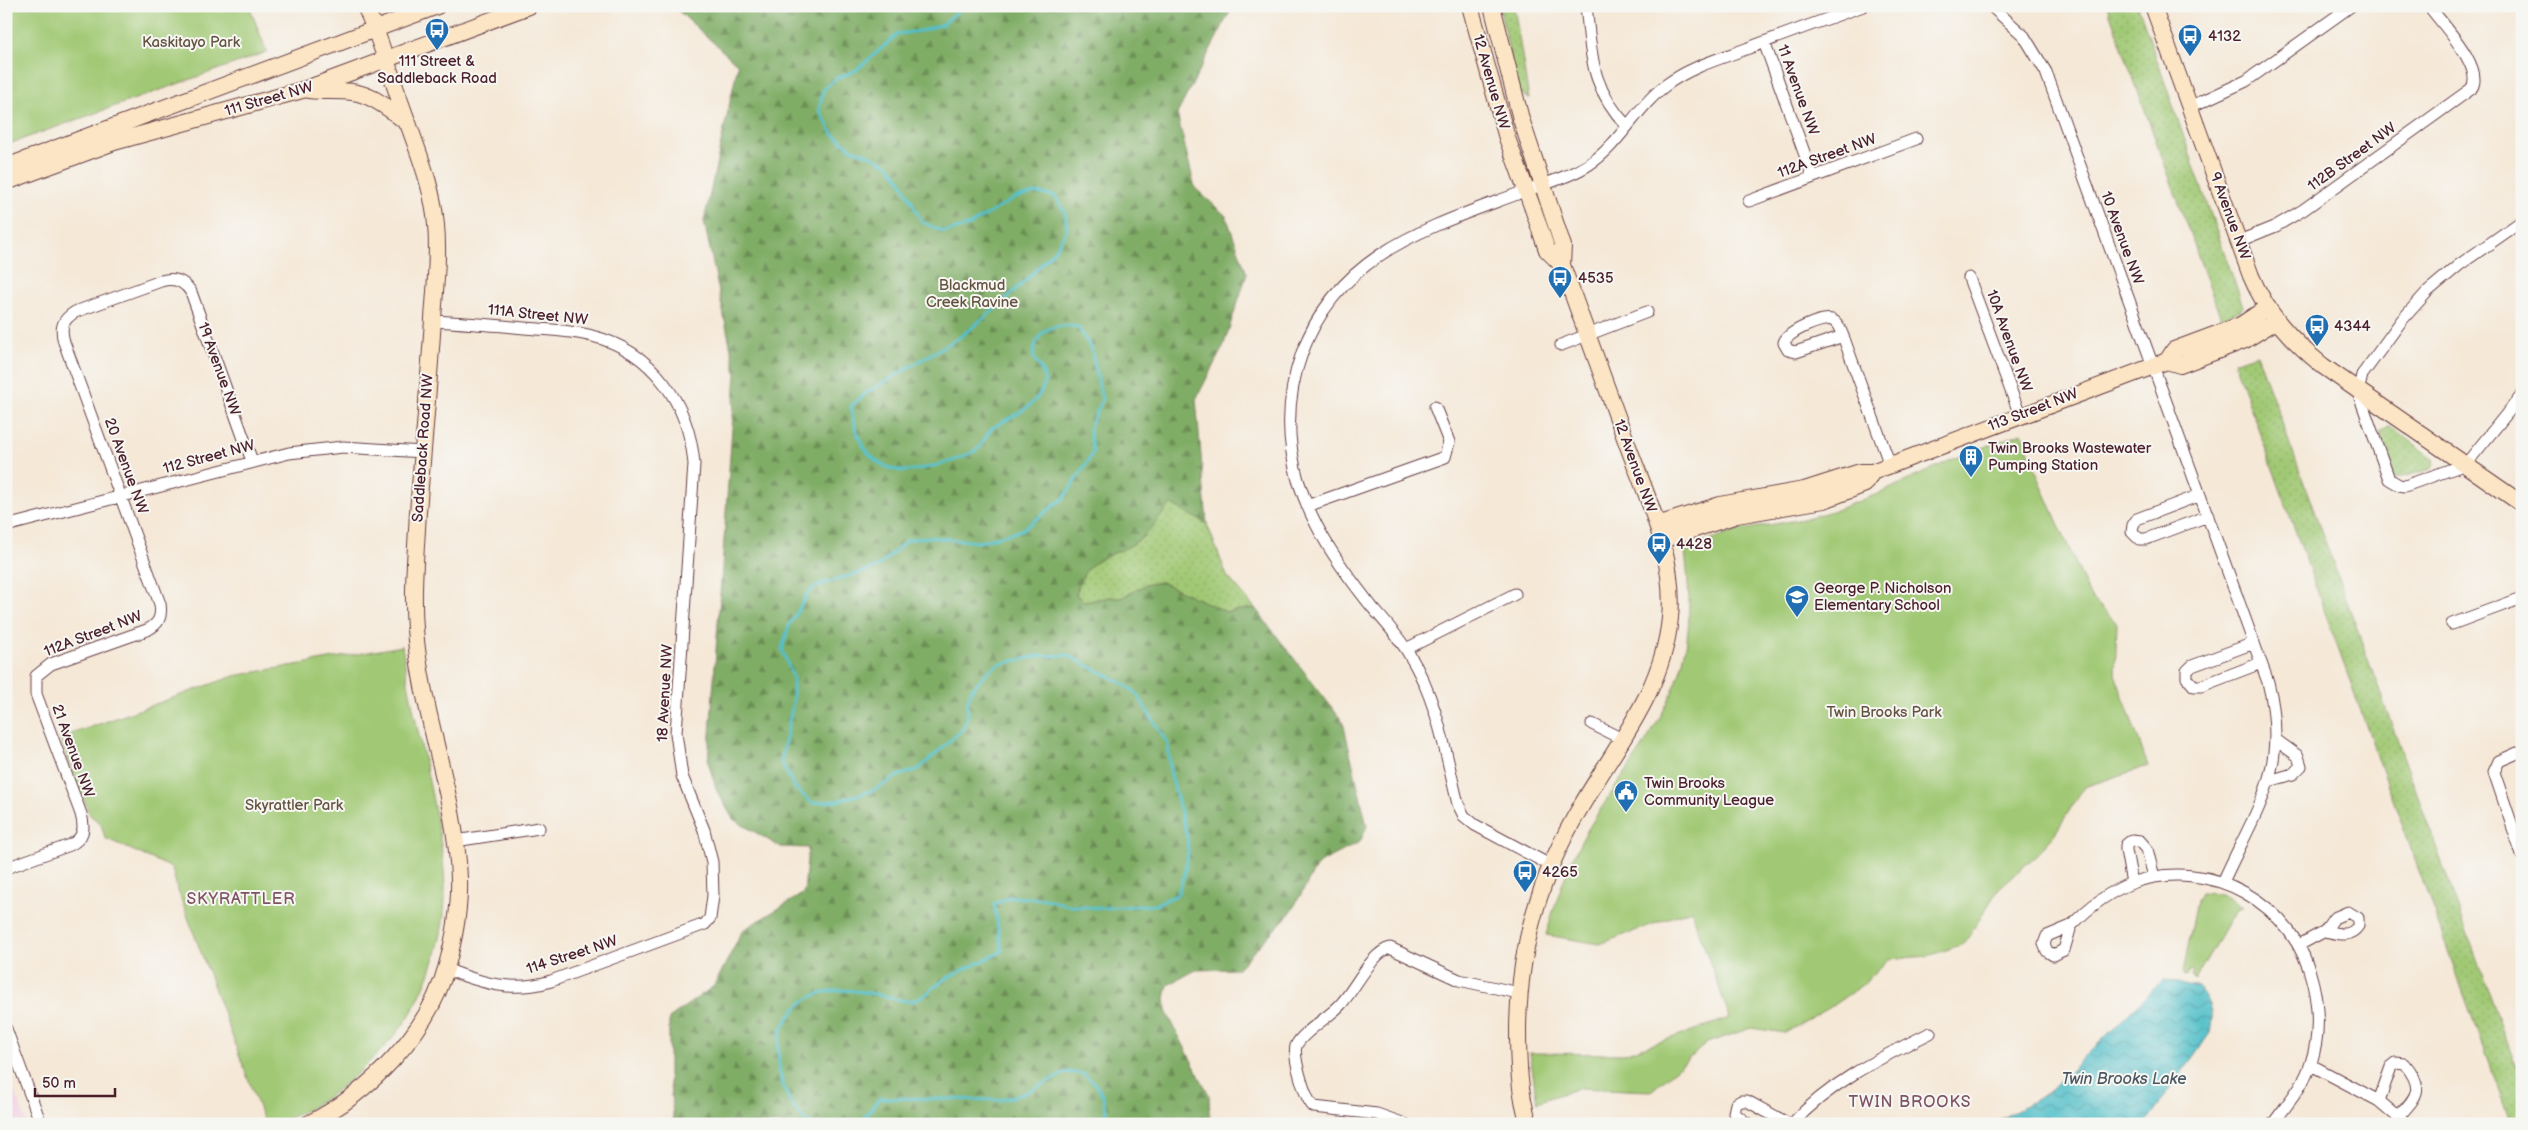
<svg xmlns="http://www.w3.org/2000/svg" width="2528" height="1130" font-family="'Balsamiq Sans',sans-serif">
<defs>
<pattern id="grass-dots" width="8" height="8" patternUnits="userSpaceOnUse" patternTransform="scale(1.25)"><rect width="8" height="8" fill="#a1c975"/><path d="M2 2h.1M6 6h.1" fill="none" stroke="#8cac65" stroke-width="1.8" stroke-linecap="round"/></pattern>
<pattern id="forest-firs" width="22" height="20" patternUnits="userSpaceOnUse" patternTransform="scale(1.25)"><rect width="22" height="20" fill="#80ad66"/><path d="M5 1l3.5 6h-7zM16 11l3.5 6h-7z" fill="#6b8c54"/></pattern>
<pattern id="water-waves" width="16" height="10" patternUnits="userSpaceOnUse" patternTransform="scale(1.25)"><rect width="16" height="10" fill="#52c0c9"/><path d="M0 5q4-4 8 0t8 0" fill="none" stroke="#469ba3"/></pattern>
</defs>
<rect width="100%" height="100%" fill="#f6f6f2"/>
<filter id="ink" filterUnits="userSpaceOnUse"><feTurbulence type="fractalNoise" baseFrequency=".02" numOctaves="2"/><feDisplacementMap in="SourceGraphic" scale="10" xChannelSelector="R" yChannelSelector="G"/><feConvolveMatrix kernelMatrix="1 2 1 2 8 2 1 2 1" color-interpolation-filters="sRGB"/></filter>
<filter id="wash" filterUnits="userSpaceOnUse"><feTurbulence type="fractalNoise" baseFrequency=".0096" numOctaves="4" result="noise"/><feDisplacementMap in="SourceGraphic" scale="20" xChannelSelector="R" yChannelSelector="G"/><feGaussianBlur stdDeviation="1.12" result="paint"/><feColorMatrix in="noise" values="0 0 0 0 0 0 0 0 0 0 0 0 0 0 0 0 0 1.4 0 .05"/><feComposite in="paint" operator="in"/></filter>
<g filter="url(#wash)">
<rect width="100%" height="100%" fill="#f5e8d7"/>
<path fill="#f2d0e2" d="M15,1092L27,1124H6V1095Z"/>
<path fill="url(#grass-dots)" stroke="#767450" d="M1499,6H1514L1529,99L1518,92Z
M2107,6H2138L2243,306L2241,310L2221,319Z
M2257,354L2522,1083V1124H2511L2234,362Z
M2390,426L2435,459L2432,469L2394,479L2380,433Z
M1171,503L1207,524L1227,576L1255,608L1226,612L1161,582L1145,585L1121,598L1109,597L1085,602L1076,595C1086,549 1114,561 1143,536C1153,527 1162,514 1171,503Z"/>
<path fill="url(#forest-firs)" stroke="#656648" d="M673,6H1233L1177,114L1195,188L1226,216L1247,274L1223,347L1196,399L1207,524L1171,504C1162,514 1153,528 1143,537C1114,561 1086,550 1076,595L1085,602L1109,597L1121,598L1145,585L1161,582L1226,612L1255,608L1343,722L1367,826L1360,842L1318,864L1291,912L1237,969L1196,970L1168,985L1165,998L1166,1011L1209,1095L1210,1124H674L669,1074V1018L714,986L743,930L804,893L808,848L780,847L733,819L717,791L708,762L736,373L704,221L738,65Z"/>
<path fill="#a1c975" stroke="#767450" d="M6,6H249L267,52L6,145Z
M2022,433L2041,484L2090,596L2117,623L2115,674L2148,766L2084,787L2056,832L2038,854L1999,888L1964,944L1928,956L1889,959L1862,985L1829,1008L1785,1033L1751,1028L1707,1043L1651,1091L1579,1088L1537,1102L1530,1053L1624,1054L1730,1018L1691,910L1600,944L1546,935C1556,900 1567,867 1584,836C1617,779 1666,726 1683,661C1692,625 1689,587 1685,551L1687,547L1741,530L1803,519L1836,510L1885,491L1953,459Z
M402,646C409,695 421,743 431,791C440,837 451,886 441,933C436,959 425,988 412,1011C401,1031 382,1050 365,1066C342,1089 299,1121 265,1124L177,888L172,868L105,838L101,824L90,815L81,794L60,738L234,676Z
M2201,893L2221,894L2242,907L2235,911L2194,981L2192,977L2194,971L2190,970L2188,975L2185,976L2183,972L2197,901Z"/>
<path fill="url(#water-waves)" stroke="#4e707a" d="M2163,980C2177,980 2185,988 2197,987C2210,1002 2214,1014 2210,1033L2145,1124H1993L2050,1091Z"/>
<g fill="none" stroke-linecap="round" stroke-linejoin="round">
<path stroke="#52c0c9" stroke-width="3" d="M810,1124C792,1112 781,1087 779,1066C777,1042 778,1031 792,1013C814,985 847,988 879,995C888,997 899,1001 909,1001C921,1000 932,989 941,982C960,969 982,963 1002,951L994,904L1011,897L1046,899L1072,906L1101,908L1154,905L1177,895L1184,876L1188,854L1187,835L1170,771L1168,744L1136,693L1124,684L1067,655L1038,656L999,664L986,673L972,689L967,703L968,716L962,730L919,769L898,776L874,790L837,801L812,803L795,788L781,762L793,702V678L782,649L789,626L809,591L822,584L878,567L907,540L928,537L979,542L1022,530L1064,498L1093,453L1089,429L1102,400L1091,348L1078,327C1053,323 1036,328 1033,357C1038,364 1046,375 1044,384C1038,407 1012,416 994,427C985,433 984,446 975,451C961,459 944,464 929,467C921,468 910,472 903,471C868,467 855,437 851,406L866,393L960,337L995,309L1029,277L1056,248L1067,229L1065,212L1055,196L1036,193L1015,198L968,226L944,232L922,222L901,181L889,165L869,155L852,149L833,134L819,110L823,90L835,79L855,71L867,61L898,34L920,31L943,24L964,6
M856,1124C868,1119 870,1105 881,1098L1000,1100L1023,1094L1067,1072L1084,1074L1097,1086L1103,1097L1109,1124"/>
</g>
</g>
<g filter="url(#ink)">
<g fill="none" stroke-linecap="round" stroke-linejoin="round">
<defs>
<path id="street" d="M1586,6C1592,57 1590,86 1627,126
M1991,6L2024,36L2046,72L2268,682C2290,769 2257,807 2223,882
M1764,42L1813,177
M2190,107L2246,81L2351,6
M1749,201L1916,139
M2522,221L2459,265L2428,291L2402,320L2362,375L2358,392L2389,479L2399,485L2405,486L2466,464L2522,395
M2239,241L2276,226L2303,210L2471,89C2486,69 2442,24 2429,6
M1969,278L2020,415
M433,321C463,323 494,325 524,328C547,330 570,330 592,336C653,351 689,404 694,464L676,733L682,776L704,830L712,862L713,896L710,918L705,924L551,981C513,993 481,983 446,969
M1843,336L1796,352L1788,350L1784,343C1786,332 1822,317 1832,320C1839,323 1840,330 1843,336L1890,465
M1561,345L1647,312
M2200,495L2137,519L2133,525L2132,532L2139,539H2146L2208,516
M1307,506L1445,457L1449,442L1435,407
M6,526L289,453L343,447L423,452
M2452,624L2522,598
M2254,643L2192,666L2187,671V678L2194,686H2201L2261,663
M1406,649L1515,594
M1592,724L1624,740
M2522,751L2499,761L2494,772L2522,855
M2269,781L2293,774L2301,766L2298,756L2276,740
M455,841L539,828
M1550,865L1475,825L1464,816L1458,804C1445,752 1438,701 1409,654C1399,637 1385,622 1372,607C1341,568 1313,529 1298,480C1286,438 1287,394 1302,353C1338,254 1427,228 1517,194C1539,185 1562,180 1583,168C1618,149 1634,109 1666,85C1690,67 1719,59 1746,49C1785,34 1824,20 1863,6
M6,868L70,845C84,838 85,829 81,814L36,694V676L51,664L147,630C159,624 162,617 160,604L64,342C60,328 62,320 75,312L161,281C174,277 184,281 191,292L252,461
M2132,883L2126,850V845L2132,840L2140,841L2147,849L2154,877
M2348,912L2358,918V926C2350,938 2338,934 2325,931L2334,918Z
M2071,926C2088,908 2108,892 2132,883C2210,855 2296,904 2313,984C2319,1010 2319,1038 2311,1063C2304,1086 2286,1105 2273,1124
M2071,926L2064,950L2053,955L2047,951L2044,944L2047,936Z
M2299,945L2325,931
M6,1029L41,1124
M2311,1065L2379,1101L2406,1124
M2379,1101L2391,1067L2396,1063L2405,1064C2425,1089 2417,1096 2399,1116
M1405,1124L1377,1114L1314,1107C1305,1100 1293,1057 1296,1046C1301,1033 1331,1016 1341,1004C1355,989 1372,952 1390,948L1459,980L1519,993
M1748,1124L1734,1113L1736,1104L1741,1101H1747L1789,1124
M1792,1124C1830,1082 1880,1058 1930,1033"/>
<path id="secondary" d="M1470,6L1507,138L1533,209L1547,250L1562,265C1583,323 1604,380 1625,438C1646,496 1676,555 1670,618C1663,690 1618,743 1583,803C1540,875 1519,945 1518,1029C1518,1061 1519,1093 1529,1124
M1492,6L1521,119L1563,246L1562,265
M2153,6L2251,276C2267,314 2291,340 2323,366L2522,504
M309,90C324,92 338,90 352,92C372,94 393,111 407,123
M6,167L437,6
M6,182L114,142L306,89L529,6
M2167,361L2180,365L2245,340L2276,321
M1657,525L1720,505L1804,490L1860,472H1872L2167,361L2174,350L2241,325L2266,308
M1662,540L1737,515L1824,500L1865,484L1872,472
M308,1124C368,1094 430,1032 447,965C455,936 460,907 459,878C456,794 421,713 415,629C412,590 416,551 418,512C423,447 429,383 433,319C435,288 439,256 436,225C433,189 420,157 408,123C396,92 387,60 375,29L365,6"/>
</defs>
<use href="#street" stroke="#643d45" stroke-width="13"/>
<use href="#secondary" stroke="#643d45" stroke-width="18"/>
<use href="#street" stroke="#fff" stroke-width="11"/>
<use href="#secondary" stroke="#fce5c4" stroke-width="16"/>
</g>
</g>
<defs>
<symbol id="bus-pin" viewBox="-11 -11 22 30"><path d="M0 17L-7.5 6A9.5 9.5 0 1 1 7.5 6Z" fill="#1f6fb2" stroke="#f6f6f2"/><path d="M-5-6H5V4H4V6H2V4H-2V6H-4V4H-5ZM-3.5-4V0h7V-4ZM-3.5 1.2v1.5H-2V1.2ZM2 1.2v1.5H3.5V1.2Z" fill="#fff"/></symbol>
<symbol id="building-pin" viewBox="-11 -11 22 30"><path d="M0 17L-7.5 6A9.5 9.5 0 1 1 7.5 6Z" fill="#1f6fb2" stroke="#f6f6f2"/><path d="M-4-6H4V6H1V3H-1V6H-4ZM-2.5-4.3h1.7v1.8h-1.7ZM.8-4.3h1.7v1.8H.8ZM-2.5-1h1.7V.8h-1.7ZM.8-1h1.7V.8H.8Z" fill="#fff"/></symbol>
<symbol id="school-pin" viewBox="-11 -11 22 30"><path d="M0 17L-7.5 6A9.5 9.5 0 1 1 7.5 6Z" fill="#1f6fb2" stroke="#f6f6f2"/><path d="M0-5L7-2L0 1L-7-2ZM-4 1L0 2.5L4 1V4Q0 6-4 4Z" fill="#fff"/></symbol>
<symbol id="civic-pin" viewBox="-11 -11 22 30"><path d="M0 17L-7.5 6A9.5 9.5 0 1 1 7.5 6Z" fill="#1f6fb2" stroke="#f6f6f2"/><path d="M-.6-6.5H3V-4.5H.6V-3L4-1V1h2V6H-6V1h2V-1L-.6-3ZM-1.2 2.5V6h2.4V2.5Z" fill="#fff"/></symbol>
</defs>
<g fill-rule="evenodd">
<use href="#bus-pin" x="423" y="16" width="28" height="38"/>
<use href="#bus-pin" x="2176" y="22" width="28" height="38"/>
<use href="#bus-pin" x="1546" y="264" width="28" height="38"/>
<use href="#bus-pin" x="2303" y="312" width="28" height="38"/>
<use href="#building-pin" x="1957" y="443" width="28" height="38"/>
<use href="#bus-pin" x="1645" y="530" width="28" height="38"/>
<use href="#school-pin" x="1783" y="583" width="28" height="38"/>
<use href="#civic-pin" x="1612" y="778" width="28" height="38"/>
<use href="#bus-pin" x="1511" y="858" width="28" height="38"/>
</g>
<g text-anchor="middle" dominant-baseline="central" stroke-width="4" stroke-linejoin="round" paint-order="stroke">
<g font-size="15" fill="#4a1f2b" stroke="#f6f6f2" text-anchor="start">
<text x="2208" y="36">4132</text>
<text x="437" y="61" text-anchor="middle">111 Street &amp;<tspan x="437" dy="17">Saddleback Road</tspan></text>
<text x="1578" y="278">4535</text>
<text x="2334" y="326">4344</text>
<text x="1988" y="448">Twin Brooks Wastewater<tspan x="1988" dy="17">Pumping Station</tspan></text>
<text x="1676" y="544">4428</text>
<text x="1814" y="588">George P. Nicholson<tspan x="1814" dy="17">Elementary School</tspan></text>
<text x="1644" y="783">Twin Brooks<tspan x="1644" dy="17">Community League</tspan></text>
<text x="1542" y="872">4265</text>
</g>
<g font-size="15" fill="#645241" stroke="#f6f6f2">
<text x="191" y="42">Kaskitayo Park</text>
<text x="972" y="285">Blackmud<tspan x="972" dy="17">Creek Ravine</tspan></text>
<text x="1884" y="712">Twin Brooks Park</text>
<text x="294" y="805">Skyrattler Park</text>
</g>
<g font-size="15" fill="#4a1f2b" stroke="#f6f6f2">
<text transform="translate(1491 82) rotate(74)">12 Avenue NW</text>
<text transform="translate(1798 90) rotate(70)">11 Avenue NW</text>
<text transform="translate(269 99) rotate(-16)">111 Street NW</text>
<text transform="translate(1827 156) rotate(-20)">112A Street NW</text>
<text transform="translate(2352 157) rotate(-36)">112B Street NW</text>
<text transform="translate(2230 216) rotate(70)">9 Avenue NW</text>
<text transform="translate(2122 238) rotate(70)">10 Avenue NW</text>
<text transform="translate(538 315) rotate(6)">111A Street NW</text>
<text transform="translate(2009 341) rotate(70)">10A Avenue NW</text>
<text transform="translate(219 369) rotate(70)">19 Avenue NW</text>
<text transform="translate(2033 410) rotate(-21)">113 Street NW</text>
<text transform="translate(423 448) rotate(-86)">Saddleback Road NW</text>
<text transform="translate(209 457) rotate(-15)">112 Street NW</text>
<text transform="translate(126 466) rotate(70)">20 Avenue NW</text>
<text transform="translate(1635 466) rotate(70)">12 Avenue NW</text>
<text transform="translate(93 634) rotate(-21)">112A Street NW</text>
<text transform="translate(665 693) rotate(-87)">18 Avenue NW</text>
<text transform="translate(73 751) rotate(70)">21 Avenue NW</text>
<text transform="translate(572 955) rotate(-18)">114 Street NW</text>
</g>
<g font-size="16" letter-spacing="1" fill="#7f5364" stroke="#f6f6f2">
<text x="241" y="899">SKYRATTLER</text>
<text x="1910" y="1102">TWIN BROOKS</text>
</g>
<g font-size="16" font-style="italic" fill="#4d5762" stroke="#f6f6f2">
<text x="2124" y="1079">Twin Brooks Lake</text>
</g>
</g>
<rect width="2528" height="1130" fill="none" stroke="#f6f6f2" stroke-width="25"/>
<path d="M35 1088v8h80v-8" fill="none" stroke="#4a1f2b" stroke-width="2.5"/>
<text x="42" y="1088" font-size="15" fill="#4a1f2b" stroke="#f6f6f2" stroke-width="4" paint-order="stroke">50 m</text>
</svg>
